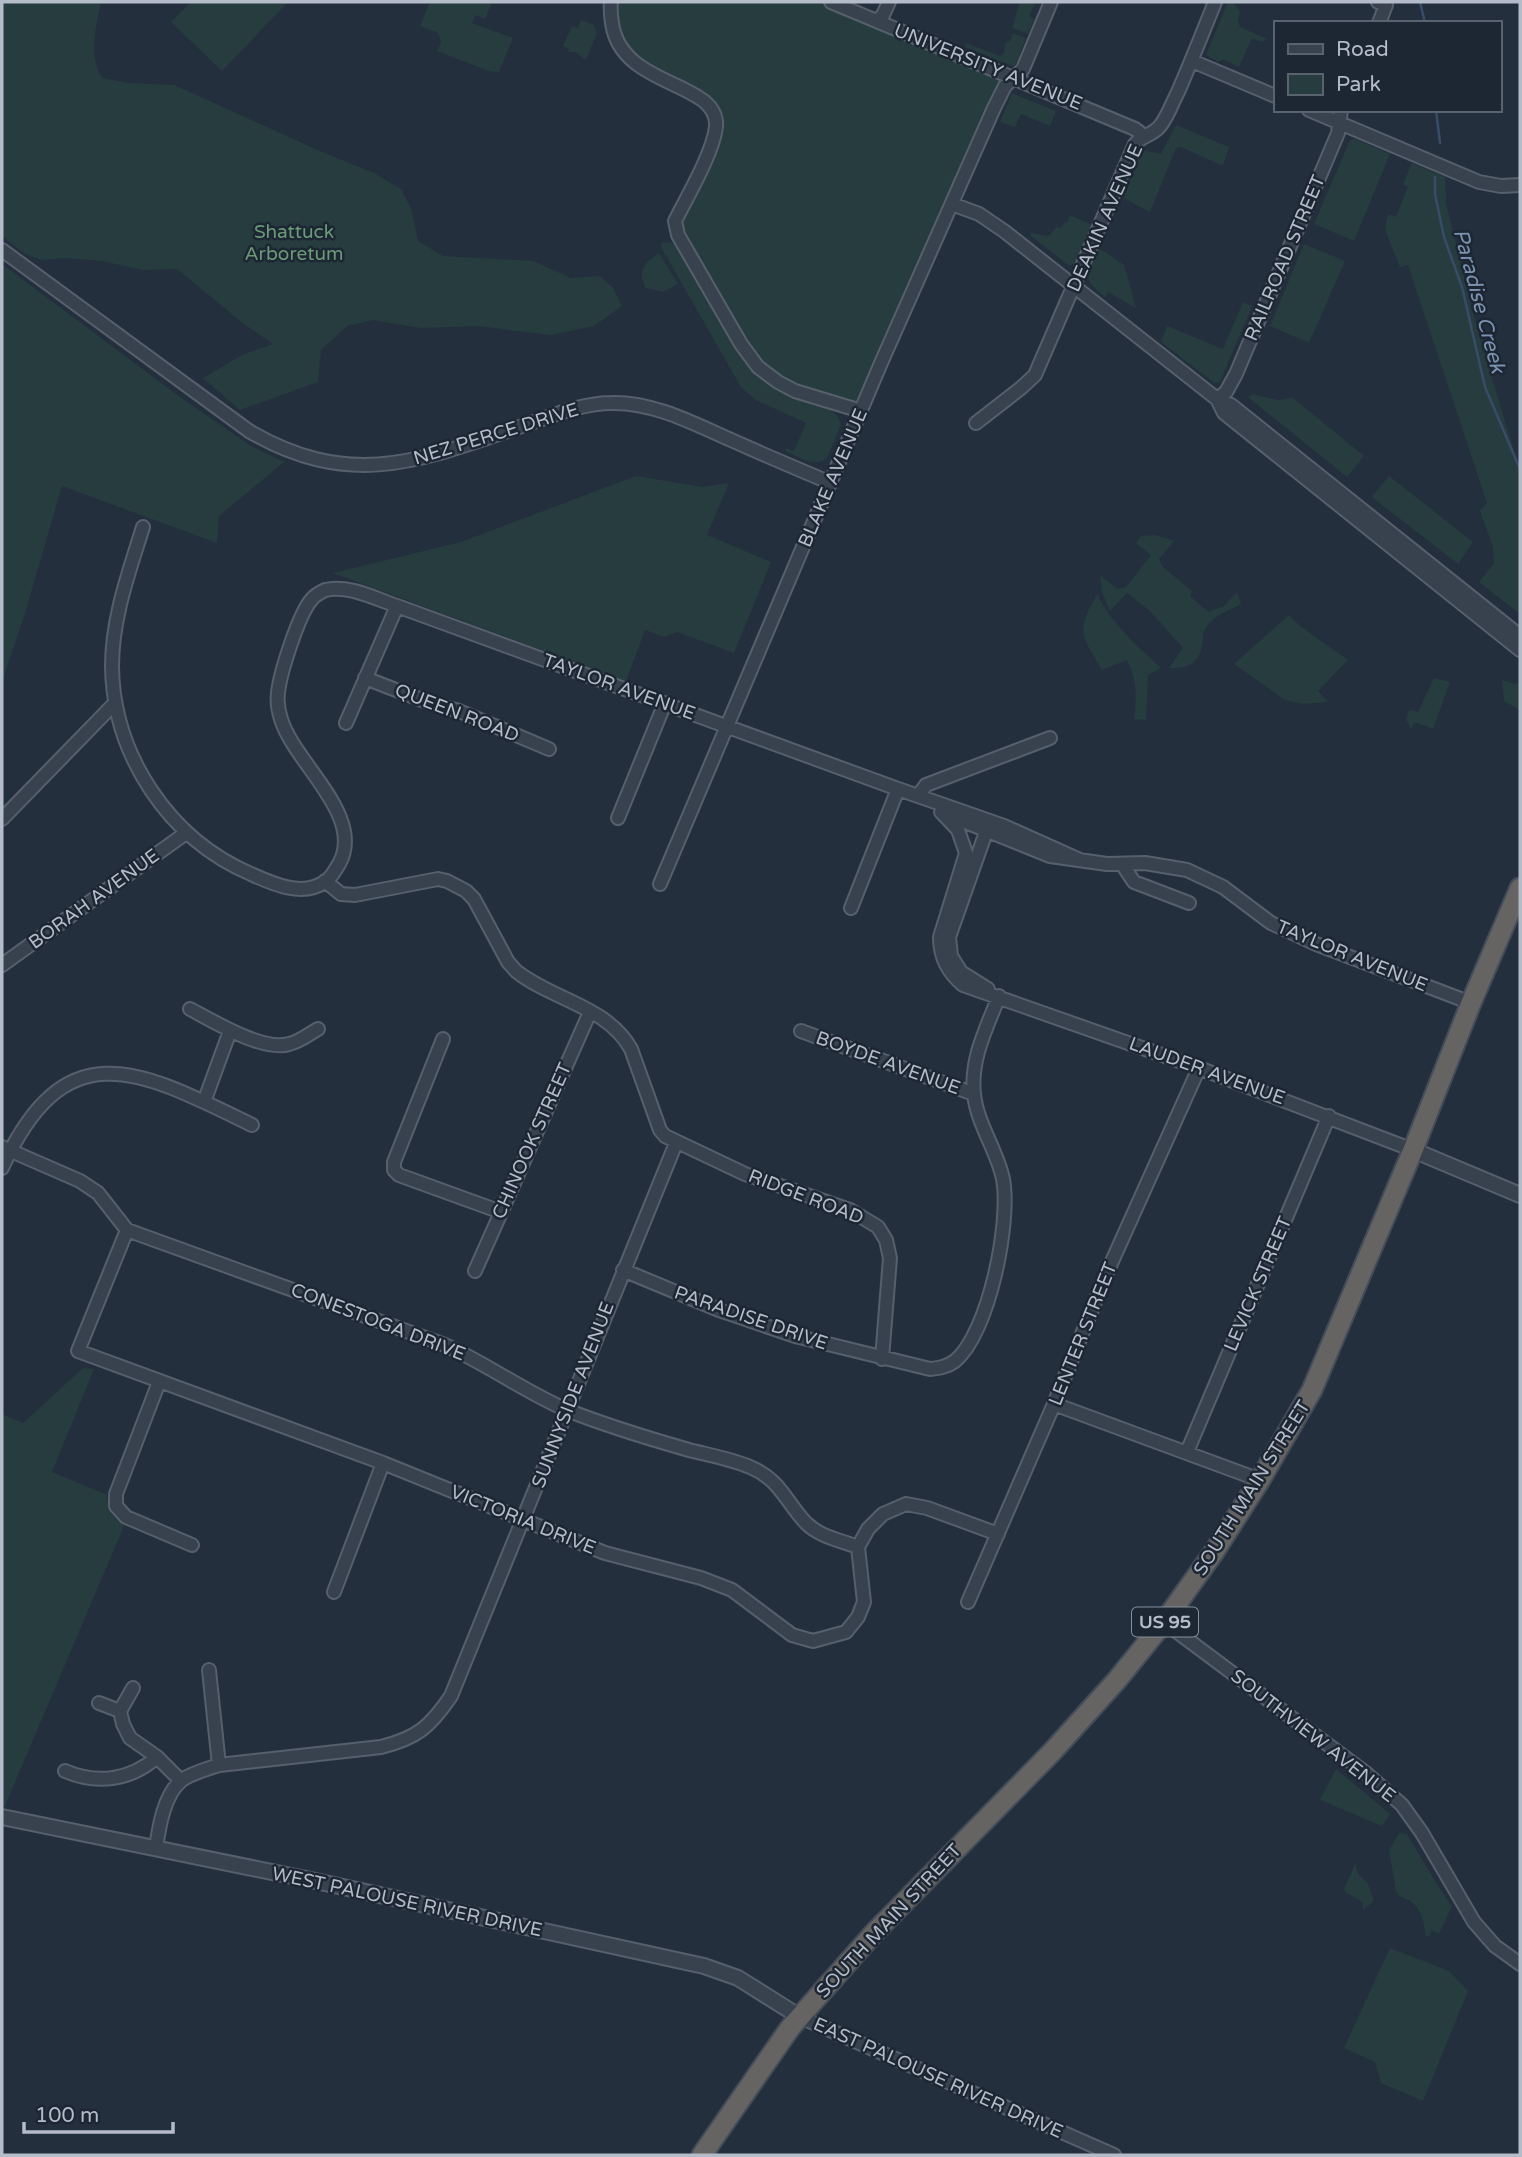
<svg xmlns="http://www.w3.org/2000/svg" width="1522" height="2157" font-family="'Varela Round',sans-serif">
<rect width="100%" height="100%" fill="#242f3e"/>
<path fill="#263c3f" d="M2,2H101C96,27 88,55 102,78L129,83L174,85L322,152L374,173L401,189L411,208L418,241L443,256L533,261L571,278L600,276L613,288L622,306L594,326L551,335L479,326L421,328L373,320L347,326L321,350L318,382L240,410L203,378L244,354L273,344L244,324L177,269L142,270L102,261L64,258L42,260L25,254L2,236Z
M191,2H288L222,71L171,22Z
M430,2H492L485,19L476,15L472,23L513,38L499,72L489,71L437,51L441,42L438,33L420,26Z
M611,2H831L1015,79L1005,86L861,411L795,391L758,367L675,221L694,181L715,114L625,54Z
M1020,2H1036L1029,16L1034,19L1028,34L1012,28Z
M1228,2H1233L1240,12L1238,21L1240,27L1267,39L1262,42L1252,38L1239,67L1223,59L1218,62L1206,55Z
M581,20L594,25L597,33L587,57L584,59L576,52H568L569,49L563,46L572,26L578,28Z
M1013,33L1026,38L1015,65L1012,66L965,47L966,43L1000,56L1004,53L1005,43L1010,41Z
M1012,93L1056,111L1050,126L1021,114L1015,127L1000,122Z
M1176,125L1229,147L1223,166L1181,147L1176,148L1150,212L1123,198L1143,150L1161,154Z
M1355,139L1390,154L1354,241L1314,224L1350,140Z
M1412,163L1445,177L1446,203L1476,325L1520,471V614L1479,582L1494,563L1493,547L1480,511L1487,503L1408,265L1400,267L1385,230L1388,214L1396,217L1408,187L1403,184Z
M1070,215L1092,225L1076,263L1069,266L1030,235L1031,233L1049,236L1056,227L1061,228L1065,222L1067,223Z
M662,242L676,243C700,284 738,366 778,389C797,400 836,400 841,425L827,458C813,468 799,457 785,451L786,448L794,451L806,423L756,400L741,387L661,247Z
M1304,244L1345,261L1309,343L1270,326Z
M1099,248L1124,265L1136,308L1108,292L1105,297C1080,278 1087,275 1099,248Z
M659,253L678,284L663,292L646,288C637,270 644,263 659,253Z
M2,264L180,397L251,446L284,462L219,516L217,543L62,486L23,620L5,672L2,692Z
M1243,302L1252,306L1221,380L1218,383L1213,382L1161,342L1167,326L1223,349Z
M1252,394L1278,400L1293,398L1364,456L1347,477L1248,397Z
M636,476L702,487L729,483L707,535L771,562L734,653L677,632L664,637L645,630L626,681L333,573L461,542Z
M1389,476L1473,542L1458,564L1372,497Z
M1156,535L1174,541L1159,559L1162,566L1192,591L1190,596L1208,612L1224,606L1237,592L1241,604C1229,610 1216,615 1208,625C1201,632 1204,637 1202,646C1197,666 1187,668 1169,668L1183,648L1150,611L1127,593L1110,611L1102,592L1100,575L1117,589L1126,587L1151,555L1136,543L1141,536Z
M1097,594C1112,624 1137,646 1161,668L1148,675L1146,720L1134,719C1137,698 1137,679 1127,660L1102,670C1082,635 1075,633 1097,594Z
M1289,615L1300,626L1348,660L1318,691L1328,702L1303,704L1285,700L1234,664Z
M1434,678L1450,682L1433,729L1415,722L1411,729L1406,720L1409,710L1418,712Z
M1502,680L1515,684L1520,682V710L1504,701Z
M83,1368L94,1369L52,1472L107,1495C108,1510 113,1517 124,1526L4,1808L2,1807V1414L23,1423Z
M1336,1769L1390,1814L1382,1826L1320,1800Z
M1399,1833L1407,1834L1438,1886L1452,1906L1439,1934L1432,1930L1429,1936H1426C1424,1925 1423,1909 1410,1901C1404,1897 1400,1899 1396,1891L1389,1850Z
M1356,1862C1357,1877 1360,1874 1367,1883C1370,1887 1372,1896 1374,1901L1363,1910V1902L1346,1893L1344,1889Z
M1390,1948L1449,1971L1468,1991L1423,2101L1381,2083L1375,2062L1344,2048Z"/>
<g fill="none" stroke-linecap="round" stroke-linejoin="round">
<path stroke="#394c67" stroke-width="2.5" d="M1420,2L1425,23
M1436,110L1440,143
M1435,177V194L1444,237L1462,287L1485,387L1520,469"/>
<defs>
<path id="minor" d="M611,2C610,9 611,16 612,23C621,89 720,80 716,127C713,153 687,197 675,221L678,235L741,344L758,367L778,382L795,391L861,411
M831,2L1135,129L1143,135
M1378,2L1386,5L1379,23
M877,21L883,15L889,2
M1192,61L1275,96
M1309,110L1479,182L1501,186L1520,185
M952,204L979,214L1004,231L1217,399L1231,405L1520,636
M2,250L249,431C352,491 422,460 525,425C552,416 582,403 612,403C656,402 698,426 738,443C769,457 800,470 831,483
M1217,399L1224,413L1520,650
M1217,399L1226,392L1236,374L1338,133L1341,110
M976,423L1021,388L1035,375L1135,144C1143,135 1153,135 1160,126C1168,116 1172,103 1178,92C1191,62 1203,32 1215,2
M143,527C129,572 112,618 112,666C113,755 169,839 251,874C273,884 303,898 326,881C332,877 335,870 339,864C366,816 294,763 281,719C278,710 277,701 278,693C280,673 299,613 312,599C315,595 321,592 325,590C348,584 376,599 397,606L898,789L1004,826L1080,860
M365,678L427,702L459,711L549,749
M346,723L397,606
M918,796L926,785L1050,738
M941,812L958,830L966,853L940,937C940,958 948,972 963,985L1199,1068L1413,1150
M948,815L1050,856L1107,864L1145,863L1187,870L1223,887L1271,923L1316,944L1471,1003
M618,818L665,703
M2,819L115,703
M986,832L949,937L951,956L961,972L988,989
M1122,864L1134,882L1189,903
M325,881L341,894L355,895L438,879L447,881L466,891L474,899L508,962L516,971C552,1000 607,1006 631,1049L660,1130L665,1136L745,1174L850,1210L878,1227L886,1240L890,1258L882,1359
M660,884L881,363L994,108L1005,86L1023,69L1051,2
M851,908L898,789
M2,965L186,833
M190,1009C213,1021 263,1052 289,1044C299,1042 309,1034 318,1029
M801,1031L974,1094
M443,1039L394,1162V1170L399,1175L501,1212
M204,1102L230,1031
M2,1147L80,1181L98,1193L127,1230L445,1345C487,1364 525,1392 567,1410C607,1426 647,1438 689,1450C709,1455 731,1459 750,1467C781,1480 785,1501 806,1523C820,1537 840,1540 858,1547
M2,1168C66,1028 141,1071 252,1125
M127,1230L78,1351L383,1463L605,1553L701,1578L732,1590L792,1635L813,1641L846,1632L858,1617L864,1602L858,1547L868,1529L883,1514L906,1504L927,1508L998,1534
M623,1270L719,1310L795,1336L930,1369C939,1368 947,1367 955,1361C989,1333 1011,1222 1003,1179C997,1150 977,1124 974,1094C970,1059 987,1027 999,996
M475,1271L590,1012
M159,1382L116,1494V1506L126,1517L192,1545
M1054,1404L1260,1480
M1187,1452L1329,1116
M334,1592L383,1463
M968,1602L1054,1404L1105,1277L1199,1068
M1164,1622L1367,1774L1402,1805L1422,1833L1474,1922L1495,1946L1520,1964
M209,1670L219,1765
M133,1688L120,1711L123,1724L130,1738L157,1757L181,1781
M99,1703L120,1711
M65,1771C98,1785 131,1780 157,1757
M156,1848C159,1827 164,1794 182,1780C192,1773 207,1769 219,1765L381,1747C417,1738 430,1727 451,1696L676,1143
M800,2017L1114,2155"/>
<path id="tertiary" d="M1413,1150L1520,1195
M2,1817L311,1880L704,1966L738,1978L800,2017"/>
<path id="trunk" d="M702,2155L790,2028L874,1933L1052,1752L1117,1680L1164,1622L1214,1552L1260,1480L1312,1390L1413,1150L1471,1003L1520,888"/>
</defs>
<use href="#minor" stroke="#565f6c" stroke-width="16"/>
<use href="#tertiary" stroke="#565f6c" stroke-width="18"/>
<use href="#trunk" stroke="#434c59" stroke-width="23"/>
<use href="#minor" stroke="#38414e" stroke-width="12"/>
<use href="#tertiary" stroke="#38414e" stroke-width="14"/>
<use href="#trunk" stroke="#656462" stroke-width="19"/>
</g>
<g text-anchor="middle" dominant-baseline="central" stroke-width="5" stroke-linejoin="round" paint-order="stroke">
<rect fill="#1d2633" stroke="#878f9c" stroke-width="2" x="1132" y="1607.5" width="66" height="29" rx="5"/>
<g font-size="18" font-weight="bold" fill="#b4bcc9">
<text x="1165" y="1622">US 95</text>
</g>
<g font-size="19" fill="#b4bcc9" stroke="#1d2633">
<text transform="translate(988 67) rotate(22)">UNIVERSITY AVENUE</text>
<text transform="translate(1105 218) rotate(-66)">DEAKIN AVENUE</text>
<text transform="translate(1285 258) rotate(-67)">RAILROAD STREET</text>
<text transform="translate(496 434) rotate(-17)">NEZ PERCE DRIVE</text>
<text transform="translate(833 478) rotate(-67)">BLAKE AVENUE</text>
<text transform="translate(619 687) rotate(20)">TAYLOR AVENUE</text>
<text transform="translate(457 713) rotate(21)">QUEEN ROAD</text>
<text transform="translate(94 899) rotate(-36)">BORAH AVENUE</text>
<text transform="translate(1352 956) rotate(22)">TAYLOR AVENUE</text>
<text transform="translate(888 1063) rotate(20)">BOYDE AVENUE</text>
<text transform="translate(1207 1071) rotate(20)">LAUDER AVENUE</text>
<text transform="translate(532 1141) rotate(-66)">CHINOOK STREET</text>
<text transform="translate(806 1197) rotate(21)">RIDGE ROAD</text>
<text transform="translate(1258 1284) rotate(-67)">LEVICK STREET</text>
<text transform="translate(751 1318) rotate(19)">PARADISE DRIVE</text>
<text transform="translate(378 1322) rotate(21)">CONESTOGA DRIVE</text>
<text transform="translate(1083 1334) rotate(-68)">LENTER STREET</text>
<text transform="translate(573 1395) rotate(-69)">SUNNYSIDE AVENUE</text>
<text transform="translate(1252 1488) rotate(-58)">SOUTH MAIN STREET</text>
<text transform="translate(523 1520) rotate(22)">VICTORIA DRIVE</text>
<text transform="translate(1313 1736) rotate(38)">SOUTHVIEW AVENUE</text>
<text transform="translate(407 1902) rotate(12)">WEST PALOUSE RIVER DRIVE</text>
<text transform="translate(889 1921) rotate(-47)">SOUTH MAIN STREET</text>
<text transform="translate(938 2078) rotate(24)">EAST PALOUSE RIVER DRIVE</text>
</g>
<g font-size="19" fill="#6b9a76" stroke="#1d2633">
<text x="294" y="232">Shattuck<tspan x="294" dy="22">Arboretum</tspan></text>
</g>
<g font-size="21" font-style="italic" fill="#7c92b1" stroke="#1d2633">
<text transform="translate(1479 301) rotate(75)">Paradise Creek</text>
</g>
</g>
<rect width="1522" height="2157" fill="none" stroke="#b4bcc9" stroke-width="7"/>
<rect x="1274" y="21" width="228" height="91" fill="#1d2633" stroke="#59626f" stroke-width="2"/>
<rect x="1288" y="44" width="35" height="10" fill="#38414e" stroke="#59626f" stroke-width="2"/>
<text x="1336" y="56" font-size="21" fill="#b4bcc9">Road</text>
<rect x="1288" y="74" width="35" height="21" fill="#263c3f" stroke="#59626f" stroke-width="2"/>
<text x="1336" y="91" font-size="21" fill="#b4bcc9">Park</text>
<path d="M24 2122v10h149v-10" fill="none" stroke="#b4bcc9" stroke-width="3.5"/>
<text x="35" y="2122" font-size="21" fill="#b4bcc9" stroke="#1d2633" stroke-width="5" paint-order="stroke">100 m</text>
</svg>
